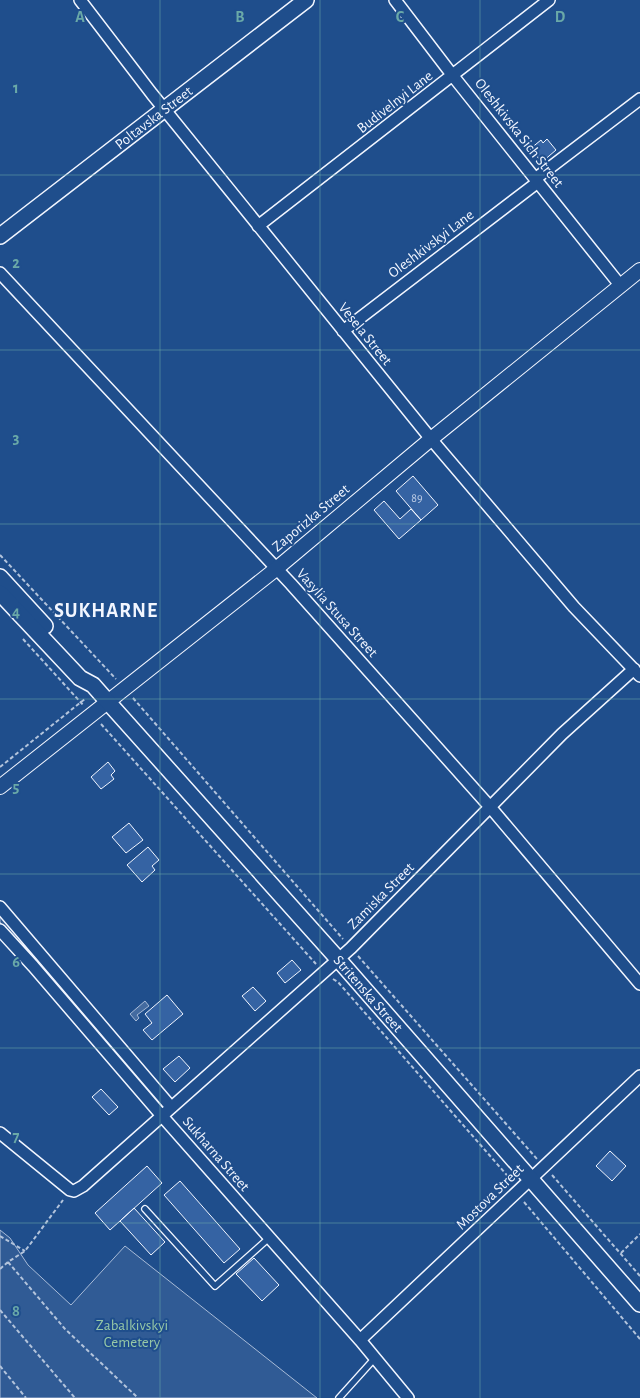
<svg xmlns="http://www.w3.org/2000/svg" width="640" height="1398" font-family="'Alegreya Sans',sans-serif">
<rect width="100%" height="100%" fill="#1f4e8c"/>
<path fill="#305b95" stroke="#a8bbd7" d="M0,914L30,950L27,953L0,922Z
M0,1230L10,1238L28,1265L71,1305L125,1246L317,1398H0Z"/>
<path fill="#446ba0" stroke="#a8bbd7" d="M145,1001L149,1006L137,1015L139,1018L136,1021L130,1014Z"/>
<path fill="#3563a3" stroke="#f2f6ff" d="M547,139L556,150L542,162L530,149L541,140L543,143Z
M413,476L438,505L421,520L396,491Z
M384,501L400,519L411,509L421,520L399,539L374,510Z
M108,762L115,771L111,775L114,779L101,789L91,777Z
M129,823L143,840L126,853L112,837Z
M148,847L159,860L152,866L155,870L142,882L127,865Z
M292,960L301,970L285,983L277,973Z
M253,987L266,1001L255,1011L242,996Z
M167,995L183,1014L152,1040L143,1030L152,1023L145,1014Z
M179,1056L190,1068L175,1082L163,1069Z
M101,1089L118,1107L109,1115L92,1097Z
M610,1151L626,1166L612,1181L596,1166Z
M147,1166L162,1183L110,1230L95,1213Z
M180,1181L240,1249L224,1263L164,1195Z
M134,1208L165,1242L151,1255L120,1221Z
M254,1258L279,1285L262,1301L236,1274Z"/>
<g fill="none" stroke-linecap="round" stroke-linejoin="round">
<defs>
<path id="service" d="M145,1209L215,1286L269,1238
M339,1398L375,1358"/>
<path id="minor" d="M80,0L152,94L431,439L574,607L640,676
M395,0L453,76L620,285
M535,179L640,99
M258,226L549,0
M0,273L291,584L491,808L640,984
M343,331L538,182
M0,907L171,1107
M0,930L33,966L162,1116L360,1340L408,1398
M0,1133L70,1190L74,1191L83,1186L351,948L562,734L634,669
M360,1340L640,1076"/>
<path id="tertiary" d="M0,787L276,569L431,439L640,270"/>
<g id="secondary">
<path id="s1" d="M0,236L306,0"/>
<path d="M0,577L45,626"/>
<path id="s2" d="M0,593L80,678L93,685L108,702L338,959L640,1304"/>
</g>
</defs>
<use href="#service" stroke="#f2f6ff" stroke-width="8"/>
<use href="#minor" stroke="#f2f6ff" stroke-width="14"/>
<use href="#tertiary" stroke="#f2f6ff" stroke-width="16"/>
<use href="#secondary" stroke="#f2f6ff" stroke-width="18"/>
<path stroke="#b3c4dc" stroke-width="2" stroke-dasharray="4 2.5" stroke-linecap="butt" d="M0,555L116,679
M23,639L84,706
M133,698L343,939
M101,724L316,964
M0,767L86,698
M358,956L537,1159
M333,979L338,982L512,1181
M552,1175L640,1276
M524,1202L640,1339
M0,1236L25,1251
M621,1253L640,1234
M8,1262L65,1329L138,1398
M0,1269L8,1262L25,1251L63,1200
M0,1310L75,1398
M0,1366L26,1398"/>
<use href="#service" stroke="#1f4e8c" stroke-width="5.5"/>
<use href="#minor" stroke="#1f4e8c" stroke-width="11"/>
<use href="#tertiary" stroke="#1f4e8c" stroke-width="14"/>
<use href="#secondary" stroke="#1f4e8c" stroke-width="15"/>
</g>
<path fill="none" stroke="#6aa9a8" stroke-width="1" stroke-opacity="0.55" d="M160,0V1398M320,0V1398M480,0V1398M0,175H640M0,350H640M0,524H640M0,699H640M0,874H640M0,1048H640M0,1223H640"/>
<g text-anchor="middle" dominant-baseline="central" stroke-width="4" stroke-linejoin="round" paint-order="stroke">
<g font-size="12" fill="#c3d1e8">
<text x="417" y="498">89</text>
</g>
<g font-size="15" fill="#f2f6ff" stroke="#1f4e8c">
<text transform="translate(395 102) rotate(-38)">Budivelnyi Lane</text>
<text stroke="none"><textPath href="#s1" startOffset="194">Poltavska Street</textPath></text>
<text transform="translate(519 133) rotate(52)">Oleshkivska Sich Street</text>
<text transform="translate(431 244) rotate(-37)">Oleshkivskyi Lane</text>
<text transform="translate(365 334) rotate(51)">Vesela Street</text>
<text transform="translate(311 518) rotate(-40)">Zaporizka Street</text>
<text transform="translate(337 613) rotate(48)">Vasylia Stusa Street</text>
<text transform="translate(381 896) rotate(-45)">Zamiska Street</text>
<text stroke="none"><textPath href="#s2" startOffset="545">Stritenska Street</textPath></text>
<text transform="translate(216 1154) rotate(49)">Sukharna Street</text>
<text transform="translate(490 1197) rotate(-44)">Mostova Street</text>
</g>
<g font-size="15" fill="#97c8a6" stroke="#1f4e8c">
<text x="132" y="1325">Zabalkivskyi<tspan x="132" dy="17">Cemetery</tspan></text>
</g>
<g font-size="20" font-weight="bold" letter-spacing="1" fill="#f2f6ff" stroke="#1f4e8c">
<text x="106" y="611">SUKHARNE</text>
</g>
</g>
<g font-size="16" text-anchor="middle" font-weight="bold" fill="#6aa9a8" stroke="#1f4e8c" stroke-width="4" stroke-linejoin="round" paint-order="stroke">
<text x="80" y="22">A</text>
<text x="240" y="22">B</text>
<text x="400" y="22">C</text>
<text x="560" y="22">D</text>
<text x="16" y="93">1</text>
<text x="16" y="268">2</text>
<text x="16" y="443">3</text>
<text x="16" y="617">4</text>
<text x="16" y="792">5</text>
<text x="16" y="967">6</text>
<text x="16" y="1142">7</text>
<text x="16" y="1316">8</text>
</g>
</svg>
